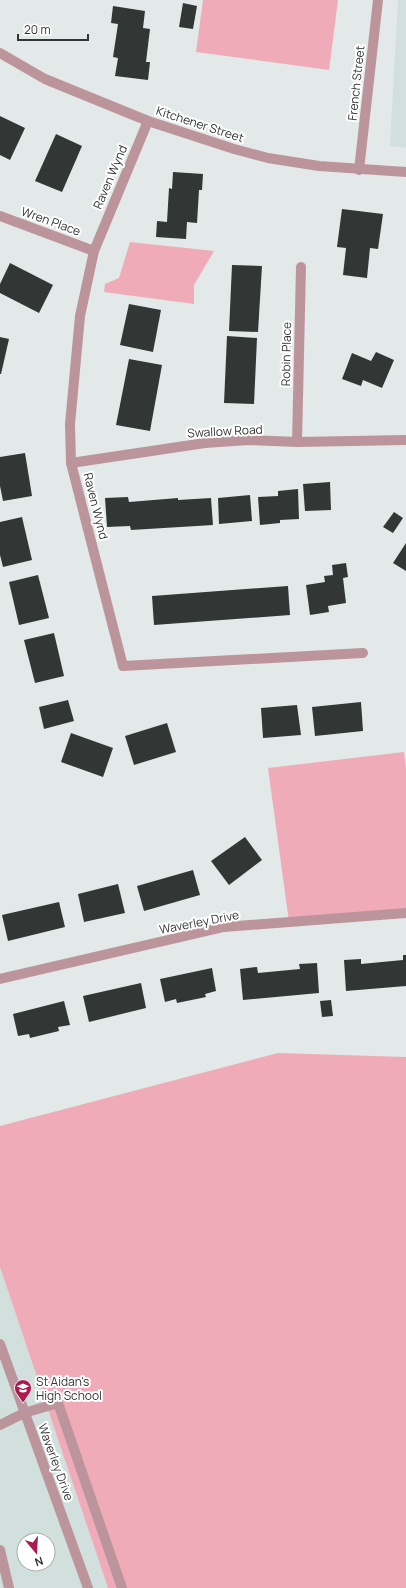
<svg xmlns="http://www.w3.org/2000/svg" width="406" height="1588" font-family="Manrope,sans-serif">
	<style>
		.built { fill: #d1e0dc; fill-rule: evenodd }
		.green { fill: #f0abb8 }
		.building { fill: #323736 }
		.lines { fill: none; stroke-linecap: round; stroke-linejoin: round }
		.service { stroke: #bc959c; stroke-width: 10 }
		.minor { stroke: #bc959c; stroke-width: 10 }
		.tertiary { stroke: #bc959c; stroke-width: 10 }
		.labels { text-anchor: middle; dominant-baseline: central; stroke-width: 4; stroke-linejoin: round; paint-order: stroke }
		.street-label { font-size: 12px; fill: #333535; stroke: #fff }
		.poi-label { font-size: 12px; fill: #333535; stroke: #fff; text-anchor: start }
	</style>
	<rect width="100%" height="100%" fill="#e3e9e8"/>
	<g class="built">
		<polygon points="398,0 406,0 406,148 390,146"/>
		<path d="M0,1267L108,1588H0ZM24,1540H48V1564H24Z"/>
	</g>
	<g class="green">
		<polygon points="203,0 338,0 329,70 196,52"/>
		<polygon points="130,242 214,251 194,285 194,304 104,292 105,284 119,278"/>
		<polygon points="404,752 406,769 406,913 289,922 268,768"/>
		<polygon points="278,1053 406,1057 406,1588 108,1588 0,1267 0,1126"/>
	</g>
	<g class="building">
		<polygon points="183,3 197,6 193,29 179,27"/>
		<polygon points="113,6 145,11 143,28 150,29 146,62 150,62 148,80 115,76 118,58 113,57 118,24 111,23"/>
		<polygon points="0,116 25,128 10,160 0,155"/>
		<polygon points="56,134 82,146 62,192 35,181"/>
		<polygon points="173,172 203,174 202,190 199,190 197,223 187,222 186,239 156,237 157,221 167,222 169,188 172,189"/>
		<polygon points="342,209 383,214 378,249 370,248 367,278 343,275 346,248 337,247"/>
		<polygon points="10,263 53,285 39,313 0,293 0,284"/>
		<polygon points="232,265 262,266 258,332 229,331"/>
		<polygon points="129,304 161,310 153,352 120,345"/>
		<polygon points="227,336 257,338 254,404 224,403"/>
		<polygon points="0,337 9,339 1,374 0,374"/>
		<polygon points="376,352 394,360 382,388 363,380 361,386 342,379 352,353 371,361"/>
		<polygon points="129,359 162,365 150,431 116,425"/>
		<polygon points="25,453 32,496 3,501 0,486 0,457"/>
		<polygon points="330,482 331,510 305,511 303,484"/>
		<polygon points="298,489 299,519 280,520 280,523 260,525 258,497 278,496 278,491"/>
		<polygon points="250,495 252,521 219,524 218,498"/>
		<polygon points="128,497 129,502 178,498 178,500 211,498 213,525 131,530 130,526 107,527 105,498"/>
		<polygon points="394,512 403,518 393,533 383,527"/>
		<polygon points="22,517 32,560 3,567 0,555 0,522"/>
		<polygon points="406,543 406,571 393,563"/>
		<polygon points="346,563 348,577 343,578 346,603 328,606 329,612 310,615 306,585 325,582 324,576 333,575 332,565"/>
		<polygon points="38,575 49,618 19,625 9,582"/>
		<polygon points="288,586 290,615 154,625 152,596"/>
		<polygon points="54,633 64,676 35,683 24,640"/>
		<polygon points="68,700 74,721 44,729 39,707"/>
		<polygon points="361,702 363,731 315,736 312,707"/>
		<polygon points="297,705 301,735 263,738 261,708"/>
		<polygon points="167,723 176,752 134,765 125,736"/>
		<polygon points="71,733 113,748 103,777 61,762"/>
		<polygon points="245,837 262,860 229,885 211,861"/>
		<polygon points="193,870 200,895 144,911 137,886"/>
		<polygon points="118,884 125,913 84,922 78,894"/>
		<polygon points="59,902 65,927 8,941 2,915"/>
		<polygon points="403,955 406,955 406,986 346,991 344,960 361,959 361,964 403,960"/>
		<polygon points="317,963 319,993 243,1000 240,969 257,967 258,973 300,969 299,964"/>
		<polygon points="212,968 216,991 205,994 206,997 177,1003 176,999 165,1002 160,979"/>
		<polygon points="141,983 146,1008 89,1022 83,996"/>
		<polygon points="331,1000 333,1016 322,1017 320,1001"/>
		<polygon points="64,1001 70,1025 58,1027 59,1031 30,1038 29,1034 18,1036 13,1014"/>
	</g>
	<g class="lines">
		<g class="service">
			<polyline points="123,666 363,653"/>
			<polyline points="0,1344 88,1588"/>
			<polyline points="0,1425 24,1413 58,1403 122,1588"/>
			<polyline points="0,1550 9,1588"/>
		</g>
		<g class="minor">
			<polyline points="359,170 378,0"/>
			<polyline points="0,216 94,251"/>
			<polyline points="297,442 301,267"/>
			<polyline points="71,463 205,443 248,440 297,442 406,440"/>
			<polyline points="123,666 71,463 70,424 80,316 94,251 148,121"/>
			<polyline points="0,979 224,927 406,913"/>
		</g>
		<polyline class="tertiary" points="0,53 45,79 148,121 234,149 268,158 319,166 406,172"/>
	</g>
	<defs>
		<g id="school-pin" transform="scale(0.9)"><path d="M0 17L-7.5 6A9.5 9.5 0 1 1 7.5 6Z" fill="#ac1b4f" stroke="#fff"/><path d="M0-5L7-2L0 1L-7-2ZM-4 1L0 2.5L4 1V4Q0 6-4 4Z" fill="#fff"/></g>
	</defs>
	<g fill-rule="evenodd">
		<use href="#school-pin" x="23" y="1388"/>
	</g>
	<g class="labels">
		<g class="street-label">
			<text transform="translate(356 83) rotate(-84)">French Street</text>
			<text transform="translate(200 124) rotate(18)">Kitchener Street</text>
			<text transform="translate(110 177) rotate(-67)">Raven Wynd</text>
			<text transform="translate(51 221) rotate(20)">Wren Place</text>
			<text transform="translate(286 354) rotate(-89)">Robin Place</text>
			<text transform="translate(225 431) rotate(-3)">Swallow Road</text>
			<text transform="translate(96 506) rotate(76)">Raven Wynd</text>
			<text transform="translate(199 922) rotate(-11)">Waverley Drive</text>
			<text transform="translate(56 1462) rotate(70)">Waverley Drive</text>
		</g>
		<g class="poi-label">
			<text x="36" y="1381">St Aidan's<tspan x="36" dy="14">High School</tspan></text>
		</g>
	</g>
	<g transform="translate(36 1552) rotate(162)"><circle r="19" fill="#ffffff" stroke="#adaeae"/>
	<path d="M0-3L7 15L0 10L-7 15Z" fill="#ac1b4f"/>
	<text y="-6" font-size="11" font-weight="bold" text-anchor="middle" fill="#333535">N</text>
	</g>
	<path d="M18 34v6h70v-6" fill="none" stroke="#333535" stroke-width="2"/>
	<text x="24" y="34" font-size="12" fill="#333535" stroke="#ffffff" stroke-width="3" paint-order="stroke">20 m</text>
</svg>
